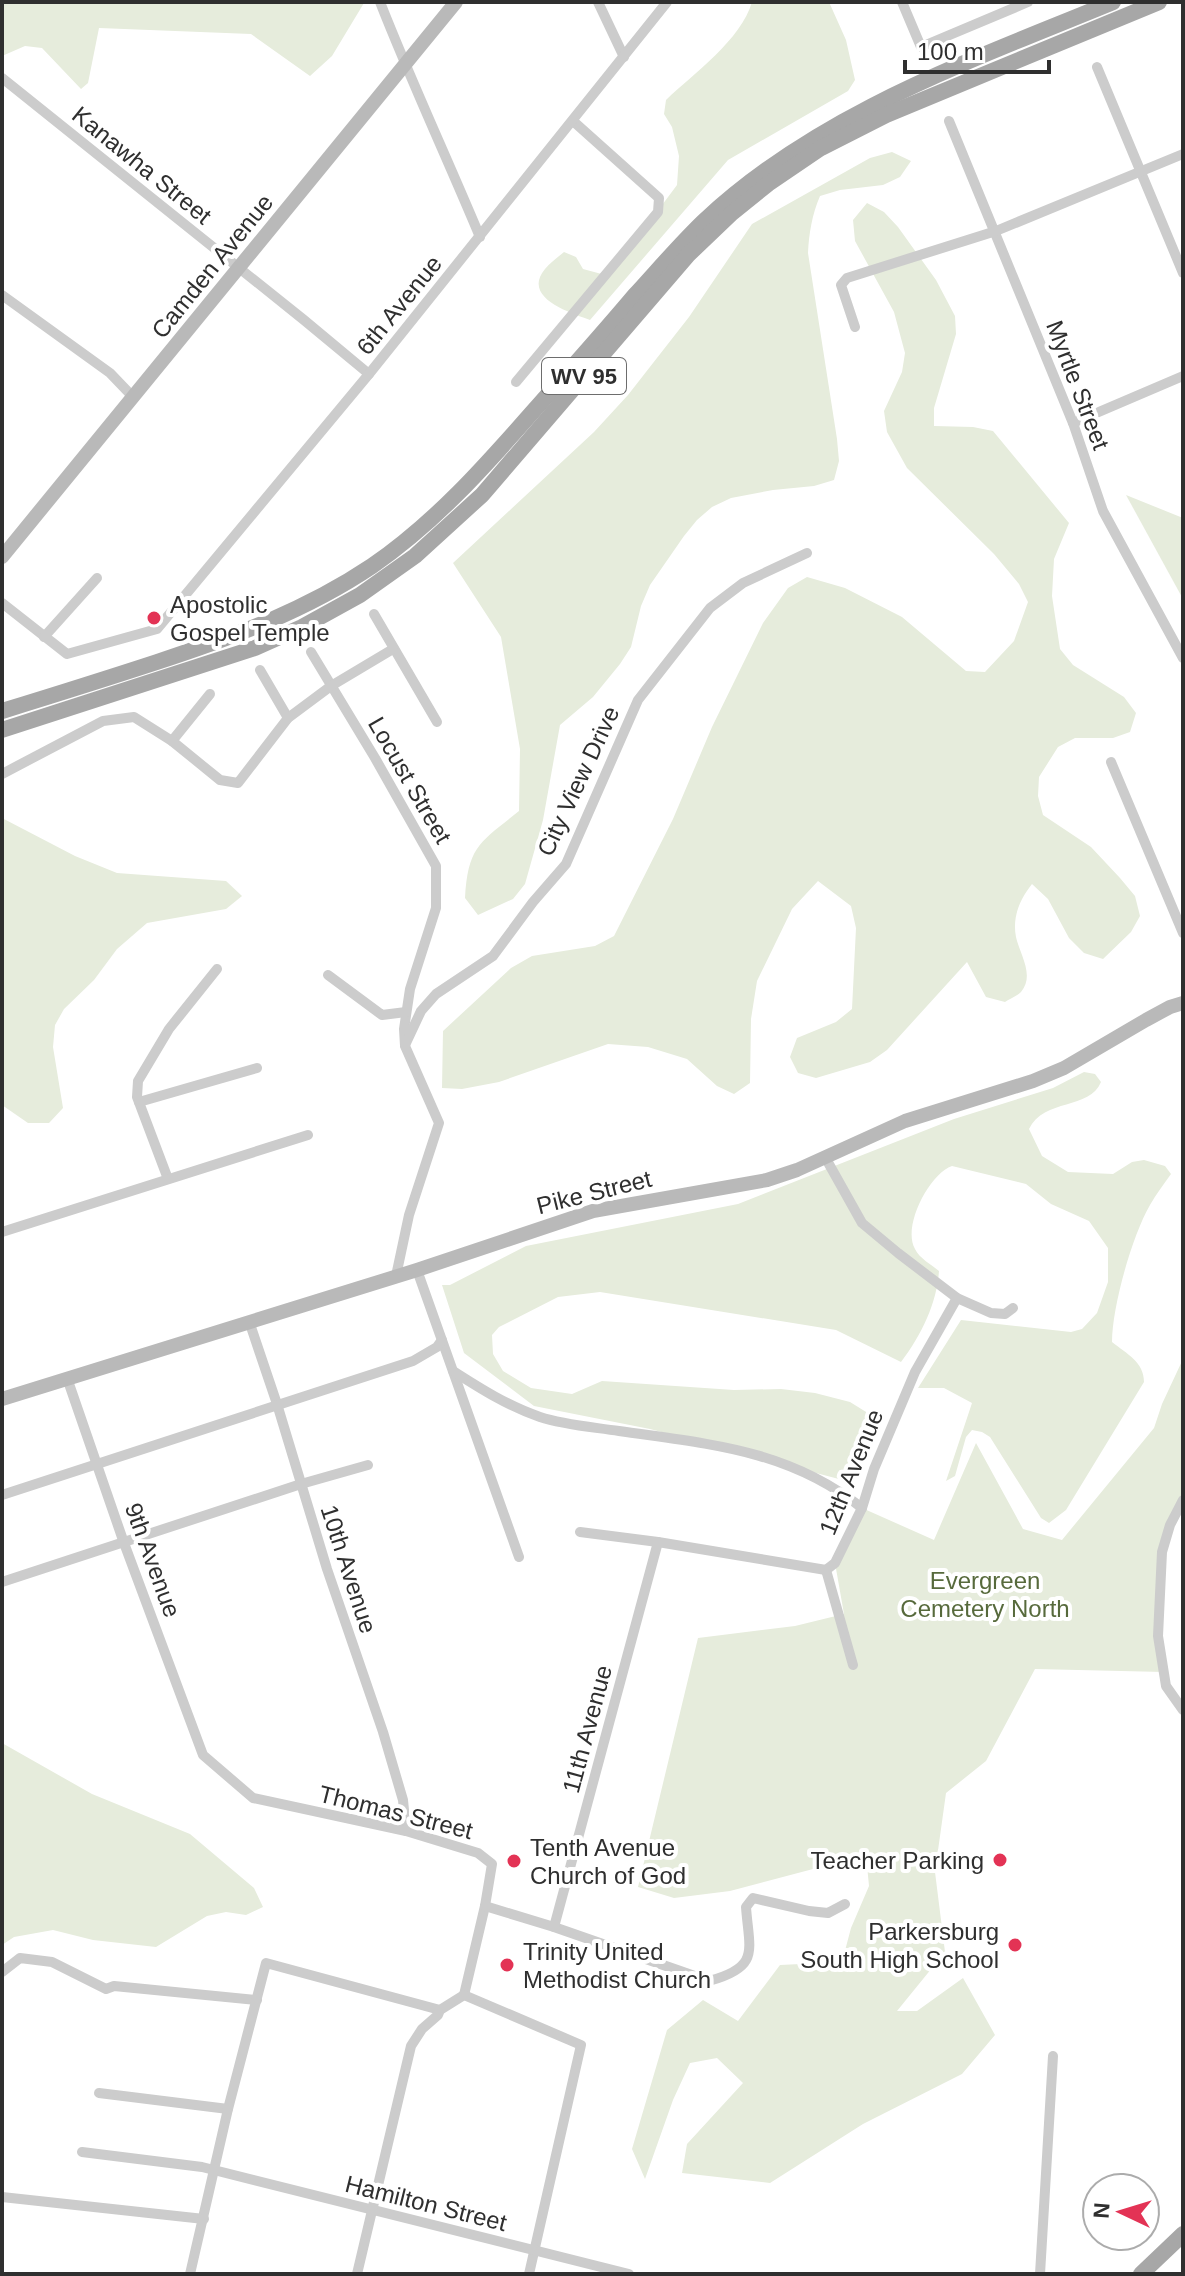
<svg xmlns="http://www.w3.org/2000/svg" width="1185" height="2276" font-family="Helvetica,sans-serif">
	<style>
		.green { fill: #e6ecdc }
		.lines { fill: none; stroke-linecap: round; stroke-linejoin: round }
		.street { stroke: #ccc; stroke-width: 10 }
		.secondary { stroke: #b9b9b9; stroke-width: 14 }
		.primary { stroke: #a7a7a7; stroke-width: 16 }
		.poi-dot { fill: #e33355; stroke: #fff; stroke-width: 3 }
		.labels { text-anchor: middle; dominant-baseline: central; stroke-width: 8; stroke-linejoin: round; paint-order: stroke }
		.shield { fill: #fff; stroke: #6d6d6d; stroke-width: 2 }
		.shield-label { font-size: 22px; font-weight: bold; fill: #2f2f2f }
		.street-label { font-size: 24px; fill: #2f2f2f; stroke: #fff }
		.poi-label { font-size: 24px; fill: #2f2f2f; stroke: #fff; text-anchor: start }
		.park-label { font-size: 24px; fill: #576a3c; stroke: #fff }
	</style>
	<rect width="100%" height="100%" fill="#fff"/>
	<g class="green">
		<polygon points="2,2 382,2 364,3 332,56 310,76 251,34 99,28 88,83 81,89 42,48 25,46 2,56"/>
		<path d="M752,2H829L846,40L855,80L848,91L728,160L590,320C571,313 521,298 545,269C550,263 558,257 564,252L576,257L583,269L609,276L677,185L679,156L672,127L664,114L666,100C694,73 741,40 752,2Z"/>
		<path d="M892,152L911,161L900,177L883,185L840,190L820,196C812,215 809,233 808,253L837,439L839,461L834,480L814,486L773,490L731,498L712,507L697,520L684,536L650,585L641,606L631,647L620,664L593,697L560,725L543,820L525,884L513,899L478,915L465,898C468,845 481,842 519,811L520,749L501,637L453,563L594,432L628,395L689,317L752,224L870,158Z"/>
		<path d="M867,203L884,212L898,227L936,280L955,316L956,334L934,408V426L973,427L993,431L1069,523L1054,559L1052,596L1060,649L1073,665L1124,697L1136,713L1130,732L1113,738H1075L1058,747L1039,777L1038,796L1043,815L1091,847L1120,878L1135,896L1140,916L1131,932L1103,959L1084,953L1069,938L1048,899L1032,884C1020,899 1012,917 1016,937C1020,955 1035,975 1021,992C1017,996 1009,999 1005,1002L986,997L967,962L887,1050L870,1062L816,1078L798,1073L790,1057L797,1038L836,1022L852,1009L856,928L851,906L818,881L792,909L757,981L751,1019L750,1083L734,1094L717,1086L687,1059L648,1047L608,1044L499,1082L462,1089L442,1088L443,1031L511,968L532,956L595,946L614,936L673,819L712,727L763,623L788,588L807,577L845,588L902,617L966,671L985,672L1014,641L1028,602L1019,584L994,554L907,468L887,432L884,411L902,372L905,353L894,312L855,241L853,220Z"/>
		<polygon points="1126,495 1183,518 1183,599"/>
		<polygon points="2,818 75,856 117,873 226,881 242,896 226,909 147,923 117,949 94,980 64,1009 55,1025 53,1047 63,1108 49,1123 28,1123 2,1105"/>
		<path d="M1084,1072L1095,1074L1101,1082C1090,1110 1044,1098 1029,1129L1042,1156L1068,1172L1113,1174L1132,1162L1144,1160L1165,1166L1171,1174C1164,1184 1156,1194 1150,1205C1132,1236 1112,1307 1112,1342C1127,1354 1144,1362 1144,1382L1066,1510L1049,1523L1041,1518L990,1437L982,1432L972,1430L966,1437L955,1476L946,1481L972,1403L944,1388H918L961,1320L1071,1332L1082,1329L1097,1313L1108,1282V1248L1089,1221L1051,1204L1026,1184L952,1166C929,1174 902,1227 915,1249C919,1258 932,1265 939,1271C937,1303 921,1336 901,1362L836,1330L600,1292L558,1297L499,1327L492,1335L493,1354L503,1371L531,1388L572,1394L602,1381L734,1390L781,1389L815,1393L850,1402L871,1415L875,1424L854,1483L650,1429L534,1406L464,1353L442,1285H450L526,1246L738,1204L954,1119L1053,1088Z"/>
		<polygon points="1183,1359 1183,1500 1162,1552 1158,1636 1164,1672 1035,1669 986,1761 946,1793 935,1872 945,1952 897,2011 917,2011 963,1978 995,2035 962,2074 863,2124 770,2183 682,2173 687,2144 743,2083 717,2058 690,2063 673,2100 645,2179 632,2149 667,2030 703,2000 738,2021 780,1965 842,1962 851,1928 869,1886 866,1855 730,1891 674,1898 638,1887 698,1638 795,1626 844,1614 835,1563 862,1508 934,1540 976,1443 1023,1529 1062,1540 1154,1428 1162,1404"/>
		<polygon points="2,1743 92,1794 190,1834 254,1888 263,1907 246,1915 226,1912 207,1916 156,1947 93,1940 53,1930 14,1937 2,1945"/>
	</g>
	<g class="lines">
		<g class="street">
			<path d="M380,2C411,81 447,158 480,237"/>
			<polyline points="598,2 624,57"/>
			<polyline points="902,2 921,47 1028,2"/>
			<polyline points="1097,67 1183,273"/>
			<polyline points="2,78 304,320 369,374"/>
			<polyline points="949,121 1073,423 1103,511 1183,658"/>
			<polyline points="2,295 110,373 133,397"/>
			<polyline points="855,327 841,285 847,278 996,231 1183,154"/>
			<polyline points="516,382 658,212 659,198 573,121"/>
			<polyline points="1073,423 1183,376"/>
			<polyline points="2,603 67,654 157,629 369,374 667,2"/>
			<polyline points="374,614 437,722"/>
			<polyline points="44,637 97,578"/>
			<polyline points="311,652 375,758 436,866 436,908 410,989 404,1029 405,1046 439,1123 409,1215 396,1276"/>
			<polyline points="260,670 288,718"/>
			<polyline points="172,741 210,694"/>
			<polyline points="1111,762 1183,933"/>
			<polyline points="2,774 103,721 134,717 172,741 220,780 238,783 288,718 331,686 393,649"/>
			<polyline points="328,975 382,1015 406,1012"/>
			<polyline points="405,1045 421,1011 436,994 493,956 533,902 566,864 638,700 710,608 743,583 807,553"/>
			<polyline points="139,1102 257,1068"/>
			<polyline points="825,1157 862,1223 898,1253 957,1298 991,1313 1005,1314 1013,1308"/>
			<polyline points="168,1179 137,1097 138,1081 169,1029 217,969"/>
			<polyline points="2,1232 308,1135"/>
			<polyline points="417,1270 519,1557"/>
			<polyline points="249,1321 277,1404 327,1569 383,1732 403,1800 406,1831"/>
			<path d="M453,1371C481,1389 508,1406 540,1417C564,1425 593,1427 619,1431C708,1444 788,1449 862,1508"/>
			<polyline points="67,1378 124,1543 203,1755 253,1798 406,1831 478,1853 492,1864 485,1906 464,1995"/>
			<polyline points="2,1495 413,1361 437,1347 442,1340"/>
			<polyline points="1183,1500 1170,1525 1162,1552 1158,1636 1166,1686 1183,1710"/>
			<polyline points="580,1532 658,1542 826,1570"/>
			<polyline points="2,1582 301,1484 368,1465"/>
			<polyline points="853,1665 826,1570 835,1563 862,1508 874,1469 915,1372 957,1298"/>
			<path d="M485,1906L554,1927L709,1981C761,1967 749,1950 746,1907L753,1898L809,1911L828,1913L845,1904"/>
			<polyline points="554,1927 658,1542"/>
			<polyline points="2,1972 20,1958 52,1962 106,1989 114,1986 257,2000"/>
			<polyline points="464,1995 581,2045 529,2274"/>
			<polyline points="99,2093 228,2109"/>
			<polyline points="82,2152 202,2167 629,2274"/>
			<polyline points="2,2197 204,2219"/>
			<polyline points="190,2274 228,2109 266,1963 440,2010"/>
			<polyline points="357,2274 411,2046 422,2029 438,2015 440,2010 464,1995"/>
			<polyline points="1040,2274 1053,2056"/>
		</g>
		<g class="secondary">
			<polyline points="2,557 456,2"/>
			<polyline points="2,1399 417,1270 593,1211 767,1180 797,1170 905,1121 1033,1081 1064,1068 1146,1020 1170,1007 1183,1003"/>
		</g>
		<g class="primary">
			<path d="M2,711C54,695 105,679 157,662C233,637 305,611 372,566C436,522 486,465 537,407C570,370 603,333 635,295C658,270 680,244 704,221C819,113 970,61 1113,2"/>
			<polyline points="2,730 255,648 302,627 360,595 415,556 482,495 688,255 732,213 768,184 821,148 886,115 1159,2"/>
			<polyline points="1141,2274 1183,2234"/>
		</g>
	</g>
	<g class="poi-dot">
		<circle cx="154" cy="618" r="8"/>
		<circle cx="1000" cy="1860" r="8"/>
		<circle cx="514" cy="1861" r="8"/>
		<circle cx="1015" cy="1945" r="8"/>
		<circle cx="507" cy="1965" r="8"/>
	</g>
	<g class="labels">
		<rect class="shield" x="542" y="358" width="84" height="36" rx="6"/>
		<g class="shield-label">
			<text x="584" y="376">WV 95</text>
		</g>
		<g class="street-label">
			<text transform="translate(142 165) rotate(39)">Kanawha Street</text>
			<text transform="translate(212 266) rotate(-51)">Camden Avenue</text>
			<text transform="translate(399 305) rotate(-51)">6th Avenue</text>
			<text transform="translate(1078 385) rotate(69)">Myrtle Street</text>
			<text transform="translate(410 780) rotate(60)">Locust Street</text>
			<text transform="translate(578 781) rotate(-65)">City View Drive</text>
			<text transform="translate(594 1192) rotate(-14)">Pike Street</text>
			<text transform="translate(851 1472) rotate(-68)">12th Avenue</text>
			<text transform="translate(153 1560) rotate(70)">9th Avenue</text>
			<text transform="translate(349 1569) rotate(72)">10th Avenue</text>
			<text transform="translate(587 1729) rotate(-75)">11th Avenue</text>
			<text transform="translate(396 1812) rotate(14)">Thomas Street</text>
			<text transform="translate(426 2203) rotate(14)">Hamilton Street</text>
		</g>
		<g class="poi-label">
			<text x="170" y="604">Apostolic<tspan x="170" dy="28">Gospel Temple</tspan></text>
			<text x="530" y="1847">Tenth Avenue<tspan x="530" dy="28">Church of God</tspan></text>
			<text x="984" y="1860" text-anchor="end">Teacher Parking</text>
			<text x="999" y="1931" text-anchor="end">Parkersburg<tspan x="999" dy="28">South High School</tspan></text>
			<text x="523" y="1951">Trinity United<tspan x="523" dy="28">Methodist Church</tspan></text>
		</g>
		<g class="park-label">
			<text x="985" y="1580">Evergreen<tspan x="985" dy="28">Cemetery North</tspan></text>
		</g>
	</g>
	<rect width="1185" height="2276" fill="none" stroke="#2f2f2f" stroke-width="8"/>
	<g transform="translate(1121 2212) rotate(274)"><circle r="38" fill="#ffffff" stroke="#acacac" stroke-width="2"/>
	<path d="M0-6L14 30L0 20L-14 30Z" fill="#e33355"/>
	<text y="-12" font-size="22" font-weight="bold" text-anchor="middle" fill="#2f2f2f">N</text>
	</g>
	<path d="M905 60v12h144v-12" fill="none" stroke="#2f2f2f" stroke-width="4"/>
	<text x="917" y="60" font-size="24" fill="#2f2f2f" stroke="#ffffff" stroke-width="6" paint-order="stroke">100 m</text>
</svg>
